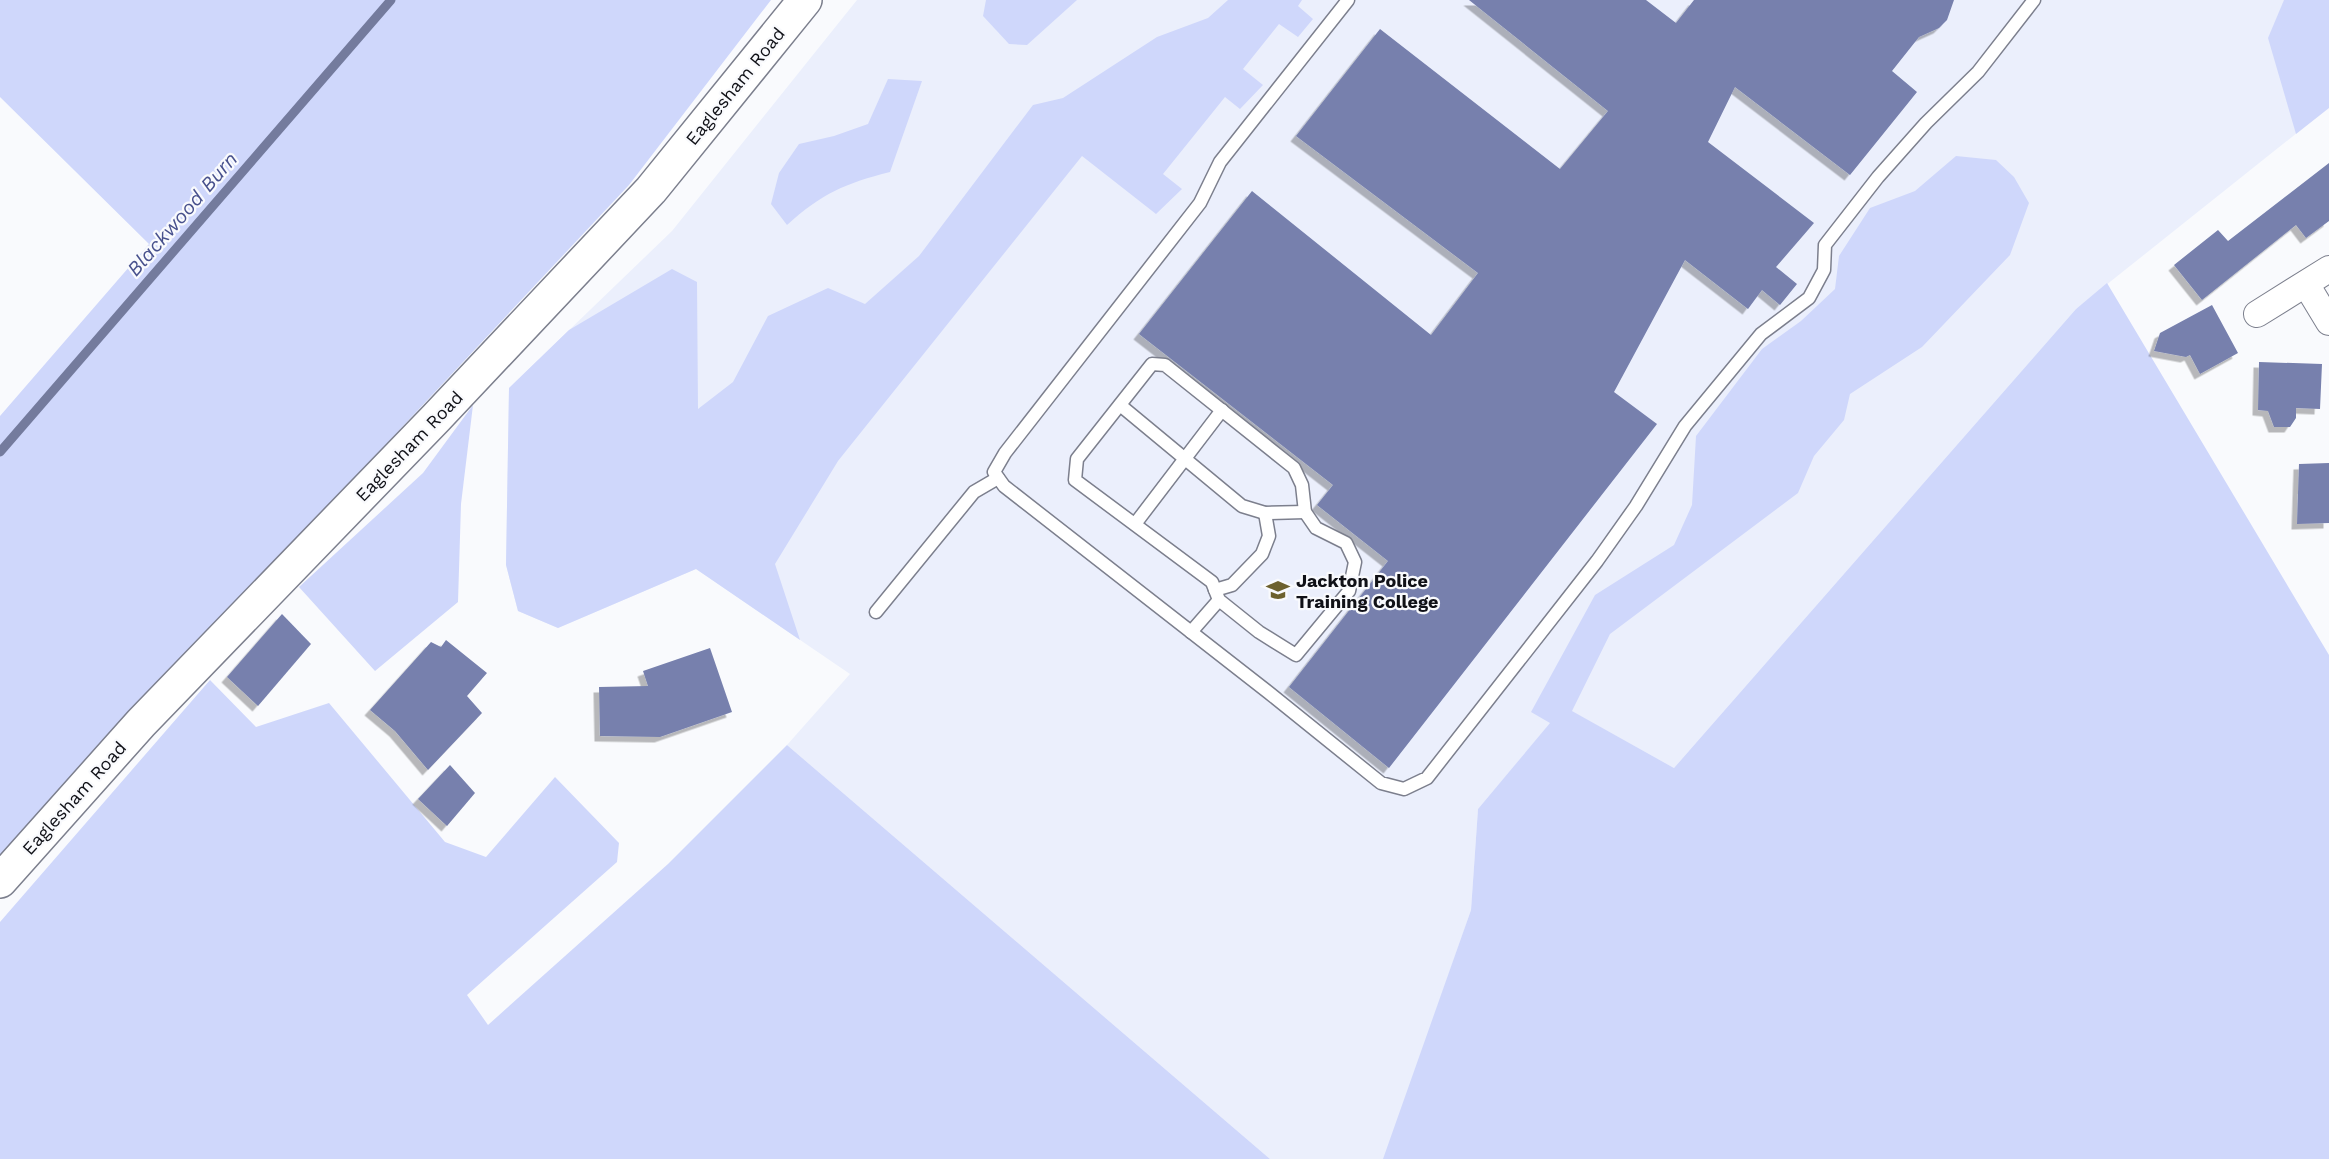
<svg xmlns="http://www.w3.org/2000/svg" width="2329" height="1159" font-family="'Work Sans',sans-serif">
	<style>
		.built { fill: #ebeffc }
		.green { fill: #cfd7fb }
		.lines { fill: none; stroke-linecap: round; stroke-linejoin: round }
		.stream { stroke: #747b9d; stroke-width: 9 }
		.building { fill: #7780ad; filter: url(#shadow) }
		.lane-casing { stroke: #7c7f8d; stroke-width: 15 }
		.street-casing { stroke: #7c7f8d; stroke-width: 28 }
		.secondary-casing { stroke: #7c7f8d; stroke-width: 36 }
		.lane { stroke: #fff; stroke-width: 12 }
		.street { stroke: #fff; stroke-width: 26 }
		.secondary { stroke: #fff; stroke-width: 33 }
		.labels { text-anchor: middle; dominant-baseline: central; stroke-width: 4.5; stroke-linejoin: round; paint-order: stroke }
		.street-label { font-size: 18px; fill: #101117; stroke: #f9fafd }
		.poi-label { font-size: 18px; font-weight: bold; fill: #101117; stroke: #f9fafd; text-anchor: start }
		.water-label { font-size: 20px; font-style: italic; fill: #48518d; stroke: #f9fafd }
	</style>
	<defs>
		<filter id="shadow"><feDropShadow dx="-5.5" dy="5.5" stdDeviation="0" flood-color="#0004"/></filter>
	</defs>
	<rect width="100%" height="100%" fill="#f9fafd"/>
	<polygon class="built" points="857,0 2315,0 2322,113 2076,309 1674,768 1564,707 1478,809 1471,910 1386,1155 1383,1159 1270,1159 787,745 850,674 696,569 558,628 518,611 506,565 509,388 672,231"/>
	<g class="green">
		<polygon points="0,0 771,0 629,185 0,856 0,416 149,244 0,97"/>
		<polygon points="986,0 1077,0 1027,45 1009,44 983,16"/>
		<polygon points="1228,0 1302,0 1298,6 1313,19 1298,37 1279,24 1243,69 1263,85 1240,109 1225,97 1163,174 1182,189 1156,214 1082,156 838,461 775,564 800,640 696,569 558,628 518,611 506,565 509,388 569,330 672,269 697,282 698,409 733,382 768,316 828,288 865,304 919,256 1033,105 1063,98 1157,37 1208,18"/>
		<polygon points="2284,0 2329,0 2329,108 2296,134 2268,38"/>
		<path d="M888,79L922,81L890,172C846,183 821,194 787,225L771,204L779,173L799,144L834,136L868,124Z"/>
		<polygon points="1956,156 1996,160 2014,177 2029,203 2010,255 1922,347 1850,394 1844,420 1814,456 1798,493 1610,634 1572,711 1674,768 2076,309 2107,283 2329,655 2329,1159 1383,1159 1471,910 1478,809 1550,723 1531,712 1595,595 1674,545 1692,505 1696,436 1762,349 1801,321 1835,289 1839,256 1870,208 1915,191"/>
		<polygon points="473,405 461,504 458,602 375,671 299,587 423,473"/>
		<polygon points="210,680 256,727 329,703 445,842 486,857 555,777 619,843 617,862 467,995 488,1025 668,864 787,745 1270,1159 0,1159 0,922"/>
	</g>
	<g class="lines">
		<polyline class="stream" points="0,452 391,0"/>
	</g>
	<g class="building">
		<polygon points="1469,0 1646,0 1676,23 1694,0 1954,0 1947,20 1939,28 1919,37 1892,71 1917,92 1850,175 1735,87 1708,142 1814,223 1776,267 1797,284 1780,305 1762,290 1748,309 1685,260 1614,392 1657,424 1389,768 1289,687 1388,561 1317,505 1333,485 1139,334 1252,191 1431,335 1478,273 1296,136 1380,29 1560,169 1608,111"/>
		<polygon points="2329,163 2329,221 2306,238 2296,225 2202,300 2174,265 2218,230 2228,241"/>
		<polygon points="2212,305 2238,353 2200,374 2190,355 2186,357 2154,351 2160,333"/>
		<polygon points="2259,362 2322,364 2320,409 2296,408 2296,418 2290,427 2274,427 2268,411 2258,410"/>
		<polygon points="2329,463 2329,523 2297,524 2299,464"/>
		<polygon points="282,614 311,644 258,706 227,677"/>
		<polygon points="446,640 487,673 467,696 482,713 428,770 395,731 370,710 431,642 441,647"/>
		<polygon points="710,648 732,712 660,737 600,736 599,687 648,686 643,671"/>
		<polygon points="450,765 475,793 447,826 418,799"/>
	</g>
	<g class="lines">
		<g class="lane-casing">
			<g id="lane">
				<polyline points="1348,0 1220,162 1200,203 1005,453 994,472 1004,486 1268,692 1381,783 1404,789 1427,778 1597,561 1636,506 1685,426 1761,334 1809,298 1824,270 1825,245 1878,177 1926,123 1978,72 2034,0"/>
				<polyline points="1120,405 1242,506 1265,513 1305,512"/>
				<polyline points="1135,524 1222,410"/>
				<polyline points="1215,590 1232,585 1262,554 1269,536 1265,513"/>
				<polyline points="876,612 974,492 998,478"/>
				<polyline points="1191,632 1219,600 1212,582 1075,480 1077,459 1152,364 1165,365 1294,468 1302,485 1305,512 1316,528 1346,543 1355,562 1349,591 1296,655 1259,632 1219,600"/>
			</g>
		</g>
		<g class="street-casing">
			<g id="street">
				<polyline points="2306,284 2329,322"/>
				<polyline points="2257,314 2329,269"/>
			</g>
		</g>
		<g class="secondary-casing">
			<polyline id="secondary" points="0,881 141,723 436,418 651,190 805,0"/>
		</g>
		<use href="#lane" class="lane"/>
		<use href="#street" class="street"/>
		<use href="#secondary" class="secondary"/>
	</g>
	<defs>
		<g id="university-bare" transform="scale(1.8)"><path d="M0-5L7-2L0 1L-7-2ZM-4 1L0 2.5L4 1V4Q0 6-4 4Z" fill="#6d612e" stroke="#f9fafd" stroke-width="2.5" paint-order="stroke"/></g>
	</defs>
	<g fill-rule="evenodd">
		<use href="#university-bare" x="1278" y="590"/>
	</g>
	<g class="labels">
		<g class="street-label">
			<text transform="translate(735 86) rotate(-51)">Eaglesham Road</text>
			<text transform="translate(409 446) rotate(-46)">Eaglesham Road</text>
			<text transform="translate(74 798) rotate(-48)">Eaglesham Road</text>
		</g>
		<g class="poi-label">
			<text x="1296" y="580">Jackton Police<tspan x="1296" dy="21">Training College</tspan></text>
		</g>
		<g class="water-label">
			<text transform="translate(182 214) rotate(-49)">Blackwood Burn</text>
		</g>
	</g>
</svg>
